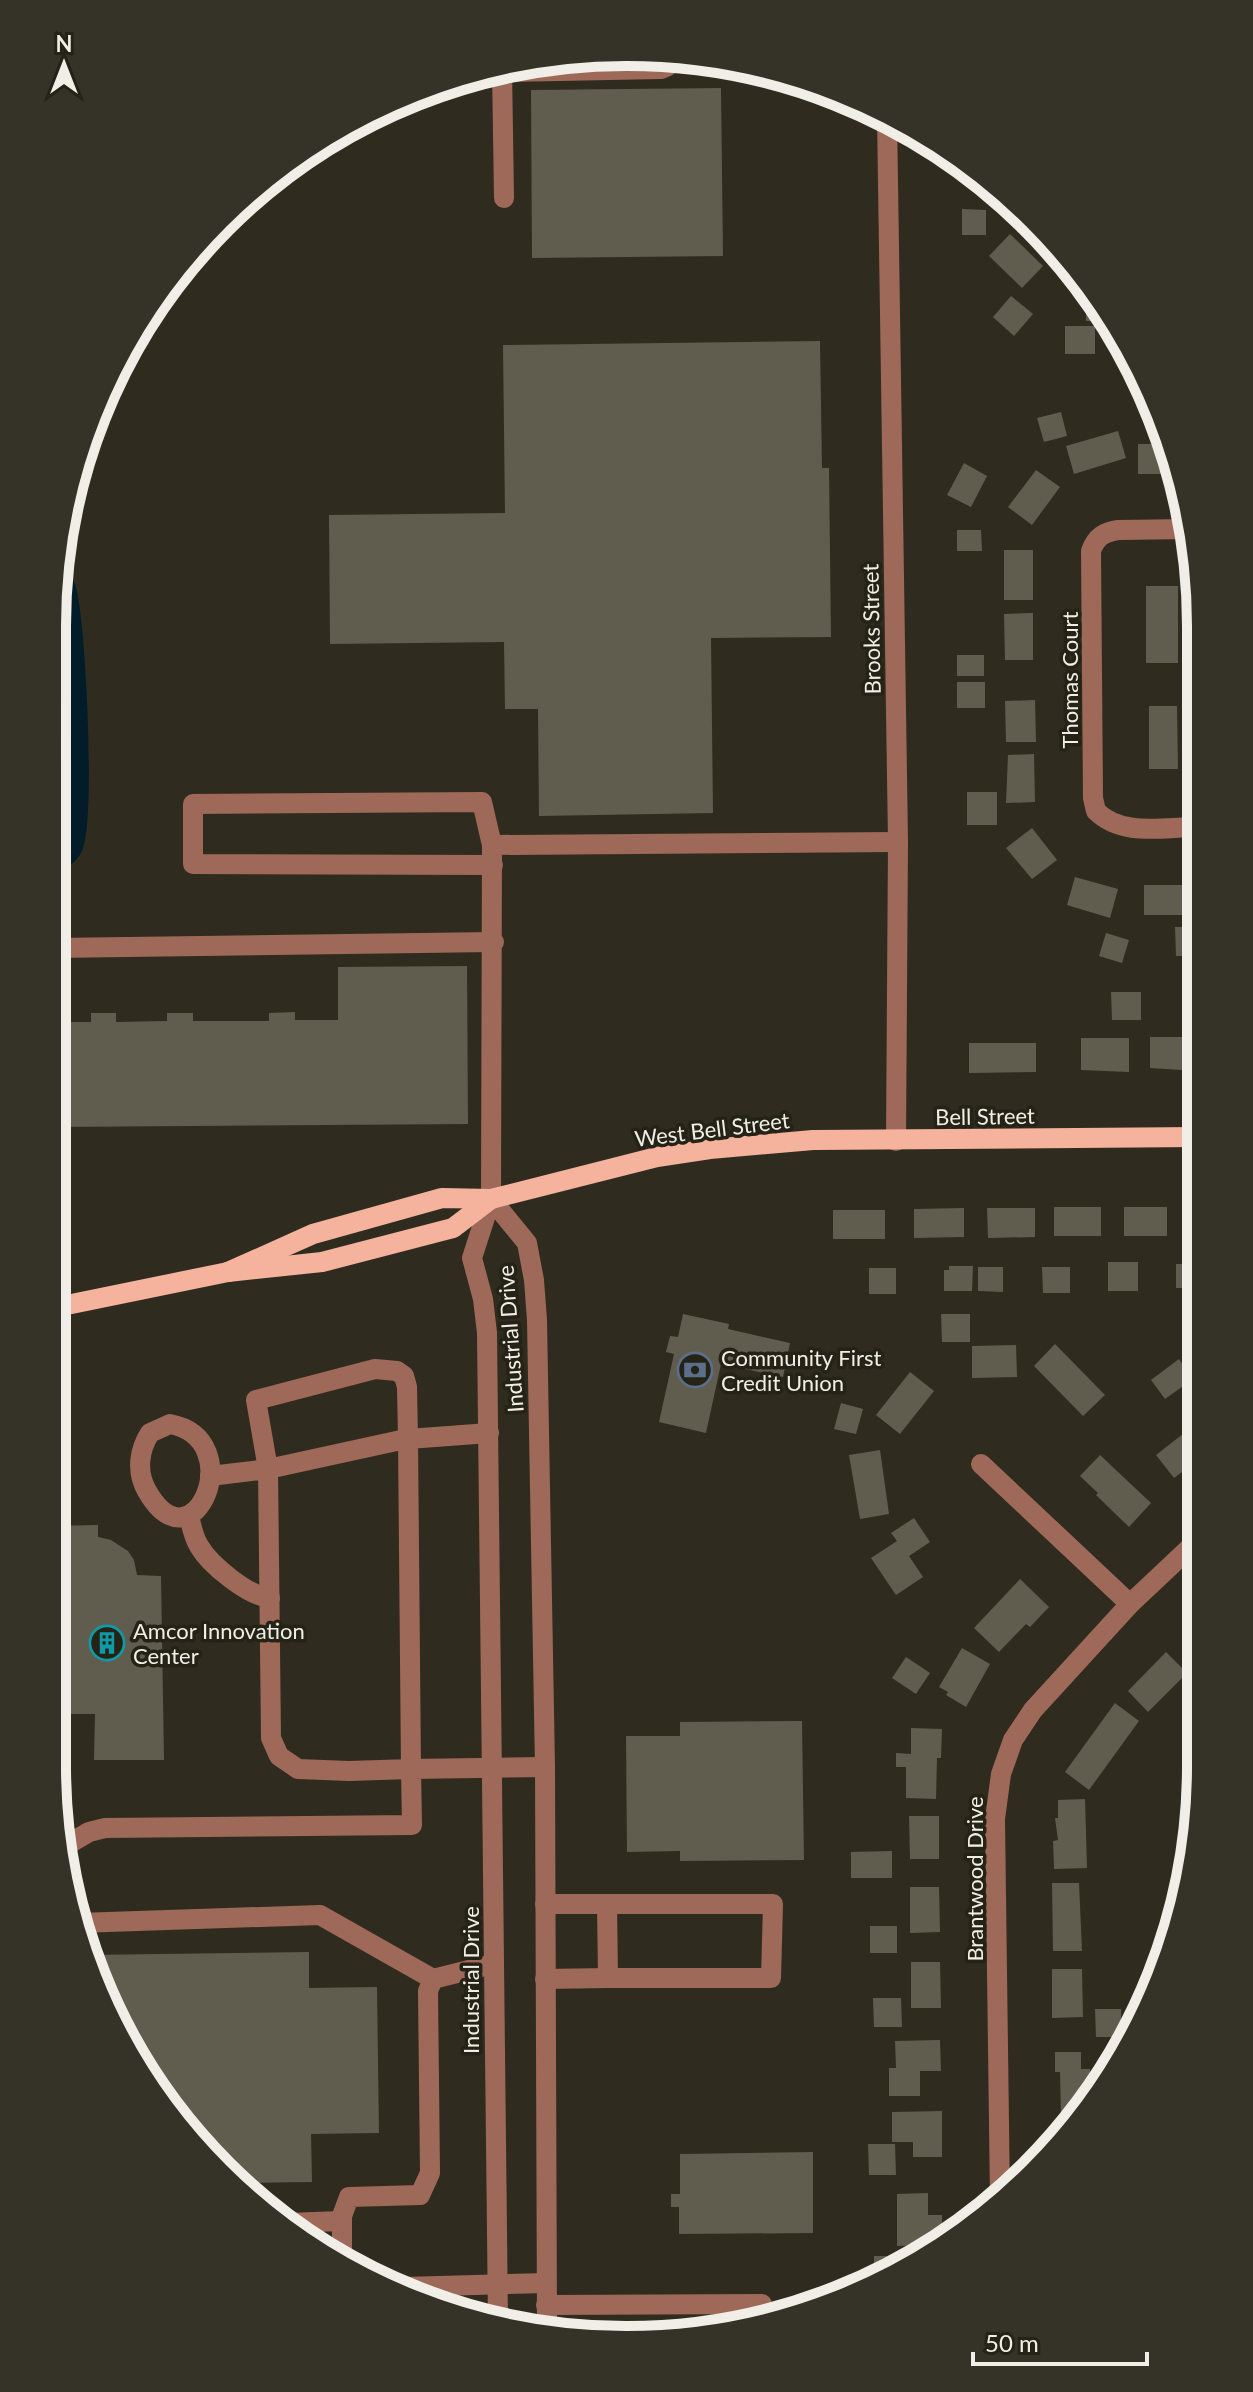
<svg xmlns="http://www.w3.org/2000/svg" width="1253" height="2392" font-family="Lato,sans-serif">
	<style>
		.water { fill: #031c2a }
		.building { fill: #605d4f }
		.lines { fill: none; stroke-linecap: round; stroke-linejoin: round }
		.minor { stroke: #9e6958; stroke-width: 20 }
		.major { stroke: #f5b39e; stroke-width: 20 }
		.labels { text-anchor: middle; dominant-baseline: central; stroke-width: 7; stroke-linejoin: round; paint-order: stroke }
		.street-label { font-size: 22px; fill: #f0eee6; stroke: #252216 }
		.poi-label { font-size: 22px; fill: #f0eee6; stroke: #252216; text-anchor: start }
		.rim { fill: none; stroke: #f0eee6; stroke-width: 10 }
	</style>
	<rect width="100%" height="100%" fill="#2f2c1f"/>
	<path class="water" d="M57,564C66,568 73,577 76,587C86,622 96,824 82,851C75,865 67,867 53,871V589Z"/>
	<g class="building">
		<polygon points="721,88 723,256 532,258 531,90"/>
		<polygon points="962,209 986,210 986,235 962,235"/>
		<polygon points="1010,234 1043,266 1022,288 989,256"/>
		<polygon points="1086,287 1104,307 1112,322 1086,321"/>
		<polygon points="1011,296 1033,314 1014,336 993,317"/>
		<rect x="1065" y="326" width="30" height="28"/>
		<polygon points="820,341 822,468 829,468 831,637 711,638 713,813 539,816 538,709 505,709 504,642 330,644 329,515 505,513 503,345"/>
		<polygon points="1061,412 1067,436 1044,442 1037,418"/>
		<polygon points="1118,431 1126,458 1074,474 1066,446"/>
		<polygon points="1138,444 1167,444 1175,474 1138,474"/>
		<polygon points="964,463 987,476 971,507 947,495"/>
		<polygon points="1036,470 1060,487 1032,525 1008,507"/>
		<polygon points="957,530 981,530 982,551 957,551"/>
		<rect x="1004" y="550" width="29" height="50"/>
		<rect x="1146" y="586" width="32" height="77"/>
		<polygon points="1033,613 1033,660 1005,660 1004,614"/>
		<rect x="957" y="655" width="27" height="21"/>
		<rect x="957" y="682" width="28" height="26"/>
		<polygon points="1035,700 1036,742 1006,742 1005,701"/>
		<polygon points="1149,706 1177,706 1178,769 1149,769"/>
		<polygon points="1034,754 1035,802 1006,803 1008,755"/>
		<rect x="967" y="792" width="30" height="33"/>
		<polygon points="1032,828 1057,860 1032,879 1006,848"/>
		<polygon points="1075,877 1118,889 1110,918 1067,905"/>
		<polygon points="1144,885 1187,885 1186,915 1144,915"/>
		<polygon points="1175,927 1197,927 1197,956 1176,956"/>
		<polygon points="1106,933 1129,940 1122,963 1099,956"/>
		<polygon points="467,966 468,1124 53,1127 53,1022 91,1022 91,1013 116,1013 116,1022 167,1021 167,1013 193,1013 193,1021 269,1021 269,1013 295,1012 295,1020 338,1020 338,967"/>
		<polygon points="1197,991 1197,1019 1182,1020 1182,992"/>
		<polygon points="1111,992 1141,992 1141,1020 1112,1020"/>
		<polygon points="1150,1037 1197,1037 1198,1071 1150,1068"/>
		<polygon points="1081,1038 1129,1038 1129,1072 1081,1070"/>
		<polygon points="969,1043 1036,1043 1036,1072 969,1073"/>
		<rect x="1054" y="1207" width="47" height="29"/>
		<rect x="1124" y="1207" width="43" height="29"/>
		<rect x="1185" y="1207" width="13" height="29"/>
		<polygon points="964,1208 964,1237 914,1238 914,1209"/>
		<polygon points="987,1208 1035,1208 1035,1237 988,1238"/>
		<rect x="833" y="1210" width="52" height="29"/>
		<rect x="1108" y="1262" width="30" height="29"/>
		<rect x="1176" y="1264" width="22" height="24"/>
		<polygon points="949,1266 973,1266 972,1291 944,1291 944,1270 949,1270"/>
		<polygon points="978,1267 1003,1267 1003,1292 978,1291"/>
		<polygon points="1042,1267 1070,1267 1070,1293 1043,1293"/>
		<rect x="869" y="1268" width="27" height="26"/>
		<polygon points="683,1314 729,1324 728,1329 790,1343 783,1377 721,1364 706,1433 659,1422 674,1354 666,1352 670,1336 678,1337"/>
		<polygon points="941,1314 970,1314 970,1342 942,1342"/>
		<polygon points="1055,1344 1105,1395 1083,1416 1034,1366"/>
		<polygon points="1016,1345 1017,1377 972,1378 972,1346"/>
		<polygon points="1179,1359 1193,1379 1165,1399 1151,1380"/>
		<polygon points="910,1372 934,1391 900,1434 876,1415"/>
		<polygon points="841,1403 863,1409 856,1434 834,1429"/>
		<polygon points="1197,1423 1199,1459 1174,1478 1156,1455"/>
		<polygon points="880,1450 889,1514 860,1519 849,1455"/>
		<polygon points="1100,1455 1151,1503 1129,1527 1096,1495 1098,1493 1080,1476"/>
		<polygon points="914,1518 930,1542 909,1556 923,1577 896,1595 871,1558 897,1541 891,1533"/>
		<polygon points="98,1525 98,1537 111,1540 128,1551 134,1560 137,1575 161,1576 164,1760 94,1760 95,1714 58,1714 58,1710 52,1711 52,1526"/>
		<polygon points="1020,1579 1049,1607 1030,1627 1026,1624 999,1652 974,1628"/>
		<polygon points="962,1648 990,1664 966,1707 946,1695 948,1692 939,1687"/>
		<polygon points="1166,1652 1187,1673 1148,1712 1128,1691"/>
		<polygon points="906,1657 930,1673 916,1694 892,1678"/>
		<polygon points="1115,1703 1139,1721 1089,1790 1065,1772"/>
		<polygon points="802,1721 804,1860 680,1861 680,1851 627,1852 626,1736 680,1736 680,1722"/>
		<polygon points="911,1728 942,1729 941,1758 937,1758 936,1799 906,1798 906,1767 896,1767 896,1753 911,1754"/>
		<polygon points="1085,1799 1087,1868 1054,1869 1053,1841 1058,1840 1055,1818 1058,1818 1058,1800"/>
		<polygon points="1195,1811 1198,1812 1190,1861 1183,1859"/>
		<polygon points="909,1816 939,1816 939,1859 910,1859"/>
		<polygon points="892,1851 892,1878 851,1878 851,1852"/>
		<polygon points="1052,1883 1079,1883 1082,1951 1053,1951"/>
		<polygon points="910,1887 939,1887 940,1932 910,1933"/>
		<rect x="870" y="1926" width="27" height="27"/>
		<polygon points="309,1952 309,1988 377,1987 379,2133 311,2134 312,2182 243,2183 171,2116 85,1955"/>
		<polygon points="911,1962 940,1962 941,2008 911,2008"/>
		<polygon points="1052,1969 1082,1969 1083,2017 1052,2018"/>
		<polygon points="873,1998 901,1998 902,2027 874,2027"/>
		<polygon points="1095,2009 1121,2009 1121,2037 1096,2037"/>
		<polygon points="940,2040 941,2071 920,2071 920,2096 889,2096 889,2068 896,2068 895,2041"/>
		<polygon points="1055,2052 1081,2052 1081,2069 1090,2069 1090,2102 1082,2116 1061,2116 1060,2072 1055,2072"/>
		<polygon points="942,2111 942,2157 913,2157 913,2142 892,2142 892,2112"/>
		<polygon points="868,2144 895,2144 896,2175 869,2175"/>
		<polygon points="813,2152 813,2233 679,2234 679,2207 671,2207 671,2194 680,2194 680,2154"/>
		<polygon points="928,2193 928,2215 942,2215 942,2236 928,2245 897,2246 897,2194"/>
		<polygon points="874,2256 901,2256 901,2262 874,2279"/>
		<polygon points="800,2294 822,2294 822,2302 800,2307"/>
	</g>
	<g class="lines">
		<g class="minor">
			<polyline points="502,68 504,198"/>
			<polyline points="502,72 661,69 668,66 673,55"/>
			<polyline points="777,80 782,74"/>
			<polyline points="887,116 898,842 896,1141"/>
			<path d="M1190,529L1118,530C1104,532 1096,537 1091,551L1093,798L1096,811C1122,837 1163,827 1197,827"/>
			<polyline points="492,845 482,802 193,804 193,864 493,865"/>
			<polyline points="53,948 494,942"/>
			<polyline points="491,1199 527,1243 534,1280 537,1320 545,1767 547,2327"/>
			<path d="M170,1424C250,1439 194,1573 147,1491C136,1472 139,1450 150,1433Z"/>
			<polyline points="981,1464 1130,1604"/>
			<polyline points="210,1476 268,1469 256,1400 375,1369 397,1371 404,1376 407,1387 408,1439 411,1769 349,1771 298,1769 279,1756 271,1738 268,1469 401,1440 408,1439 489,1433"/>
			<path d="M189,1515C191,1525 193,1536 199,1546C210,1565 248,1596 270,1598"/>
			<polyline points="65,1846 89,1832 105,1828 412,1825 411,1769 545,1767"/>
			<polyline points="545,1904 607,1904"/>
			<polygon points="607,1904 773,1904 771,1978 608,1978"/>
			<polyline points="78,1923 320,1915 433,1979"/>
			<polyline points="545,1979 608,1978"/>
			<polyline points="1000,2200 995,1819 1001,1774 1013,1740 1033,1710 1130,1604 1199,1539"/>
			<polyline points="286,2223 342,2221"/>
			<polyline points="342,2259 342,2216 349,2197 420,2195 430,2173 428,1991 433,1979 493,1964"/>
			<polyline points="403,2287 546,2283"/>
			<polyline points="546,2305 762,2304"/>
			<polyline points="498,2322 487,1333 483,1299 472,1258 491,1199 492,845 898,842"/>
		</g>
		<g class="major">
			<polyline points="228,1272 313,1234 442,1198 491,1199 657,1157 710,1149 813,1140 1198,1137"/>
			<polyline points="52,1308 228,1272 322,1262 453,1228 491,1199"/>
		</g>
	</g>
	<defs>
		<g id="bank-ring" transform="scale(1.8)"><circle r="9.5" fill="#252216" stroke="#5c6f8a" stroke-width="1.5"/><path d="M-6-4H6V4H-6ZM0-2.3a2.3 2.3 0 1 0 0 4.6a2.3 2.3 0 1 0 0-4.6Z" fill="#5c6f8a"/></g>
		<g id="building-ring" transform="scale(1.8)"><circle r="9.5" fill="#252216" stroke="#0f9aa8" stroke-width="1.5"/><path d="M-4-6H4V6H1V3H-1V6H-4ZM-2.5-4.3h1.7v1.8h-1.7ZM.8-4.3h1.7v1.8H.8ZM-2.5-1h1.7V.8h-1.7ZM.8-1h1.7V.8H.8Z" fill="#0f9aa8"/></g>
	</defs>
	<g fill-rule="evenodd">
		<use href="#bank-ring" x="695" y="1370"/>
		<use href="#building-ring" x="107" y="1643"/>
	</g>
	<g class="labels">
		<g class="street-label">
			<text transform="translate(871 629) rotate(-91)">Brooks Street</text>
			<text transform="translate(1069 680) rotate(-90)">Thomas Court</text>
			<text transform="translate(985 1116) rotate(-1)">Bell Street</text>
			<text transform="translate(712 1129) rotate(-7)">West Bell Street</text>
			<text transform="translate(510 1339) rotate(-94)">Industrial Drive</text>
			<text transform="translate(974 1879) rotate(-90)">Brantwood Drive</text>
			<text transform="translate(470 1980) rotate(-90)">Industrial Drive</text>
		</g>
		<g class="poi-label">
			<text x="721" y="1357">Community First<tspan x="721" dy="25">Credit Union</tspan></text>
			<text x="133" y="1630">Amcor Innovation<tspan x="133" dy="25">Center</tspan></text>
		</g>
	</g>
	<path d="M0 0H1253V2392H0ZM626 66H627A560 560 0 0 1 1187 626V1766A560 560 0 0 1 627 2326H626A560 560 0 0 1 66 1766V626A560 560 0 0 1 626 66Z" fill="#353227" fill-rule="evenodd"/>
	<path class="rim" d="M626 66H627A560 560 0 0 1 1187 626V1766A560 560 0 0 1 627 2326H626A560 560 0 0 1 66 1766V626A560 560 0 0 1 626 66Z"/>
	<g transform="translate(64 64)" stroke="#252216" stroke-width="6" paint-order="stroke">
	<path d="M0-6L14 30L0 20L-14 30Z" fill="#f0eee6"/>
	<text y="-12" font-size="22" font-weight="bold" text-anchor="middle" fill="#f0eee6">N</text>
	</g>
	<path d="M973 2352v12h174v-12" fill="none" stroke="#f0eee6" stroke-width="4"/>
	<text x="985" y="2352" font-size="24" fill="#f0eee6" stroke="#252216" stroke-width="6" paint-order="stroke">50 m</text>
</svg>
